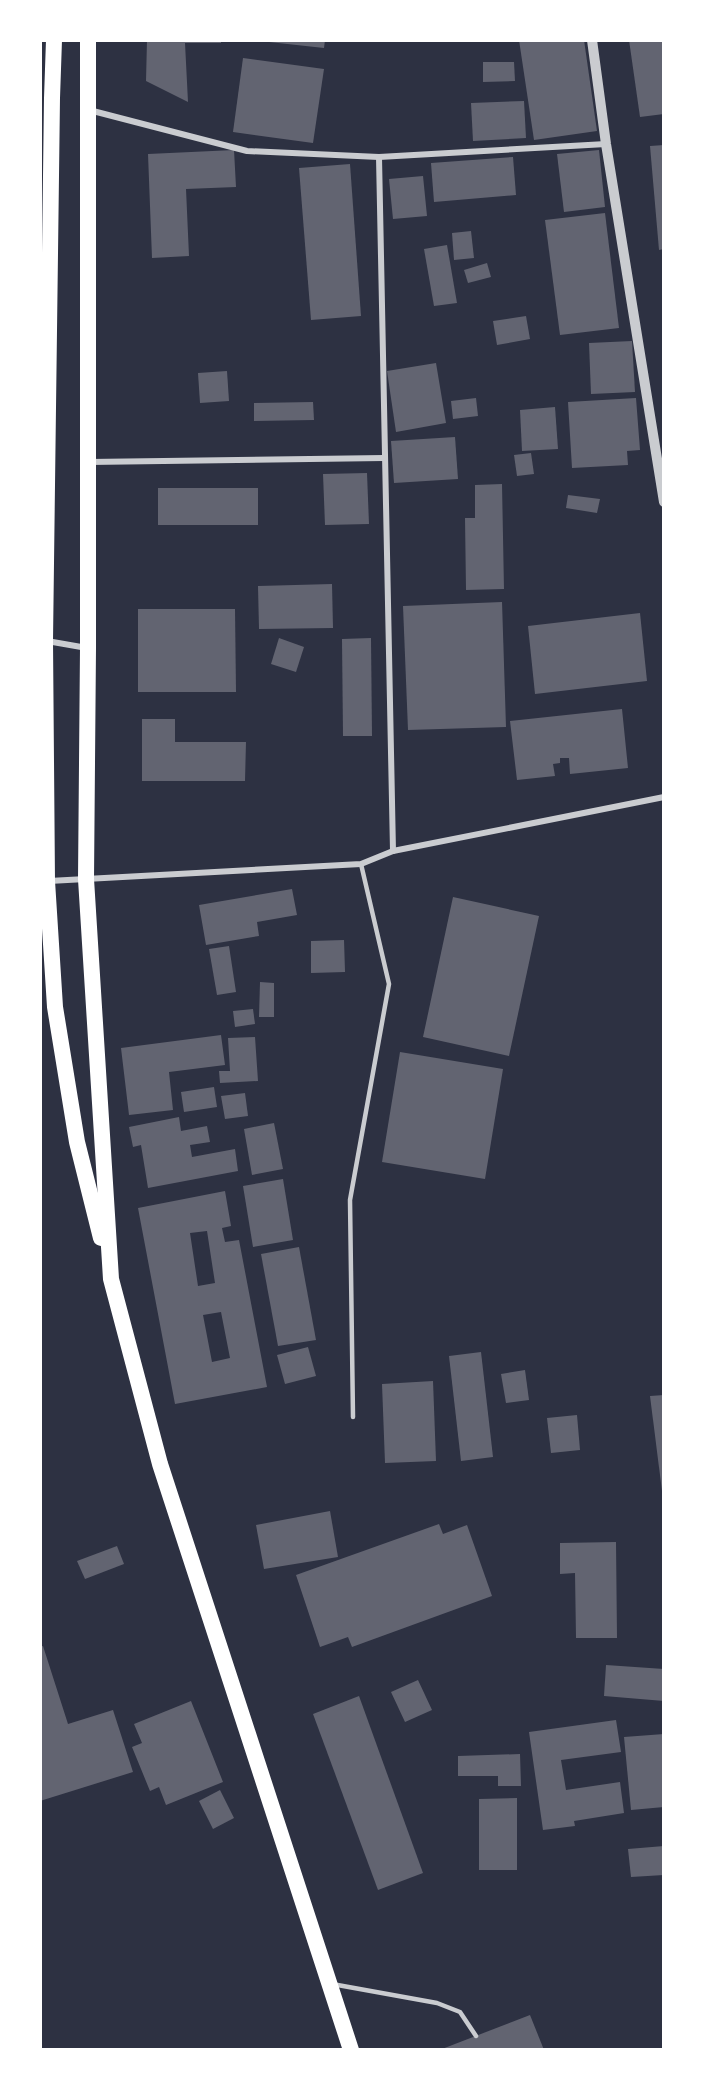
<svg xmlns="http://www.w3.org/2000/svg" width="704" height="2090" font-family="'Alegreya Sans',sans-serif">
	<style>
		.building { fill: #626471; fill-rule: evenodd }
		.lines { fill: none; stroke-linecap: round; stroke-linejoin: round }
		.service { stroke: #caccd0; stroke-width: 4.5 }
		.minor { stroke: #caccd0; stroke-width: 6 }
		.tertiary { stroke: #caccd0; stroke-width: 10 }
		.trunk { stroke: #fff; stroke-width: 16 }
	</style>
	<rect width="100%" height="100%" fill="#2d3142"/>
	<g class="building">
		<polygon points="147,40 221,40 221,43 185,43 188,102 146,81"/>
		<polygon points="269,40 325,40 324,48 269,42"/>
		<polygon points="519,40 584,40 597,131 534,140"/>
		<polygon points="629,40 664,40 664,114 640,117"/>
		<polygon points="243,58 324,69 313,143 233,132"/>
		<polygon points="483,62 514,62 515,81 483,82"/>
		<polygon points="524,101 526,138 473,141 471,103"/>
		<polygon points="664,145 664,249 659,250 650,146"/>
		<polygon points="234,150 236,187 186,189 189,256 152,258 148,154"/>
		<polygon points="599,150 605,207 564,212 557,154"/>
		<polygon points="513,157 516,195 434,202 431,163"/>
		<polygon points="350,164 361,316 311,320 299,168"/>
		<polygon points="423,176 427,216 393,219 389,179"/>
		<polygon points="605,213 619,328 560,335 545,220"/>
		<polygon points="471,231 474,258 454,260 452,233"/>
		<polygon points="447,245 457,303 434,306 424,249"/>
		<polygon points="487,263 491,277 468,283 464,270"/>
		<polygon points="526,316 530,339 497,345 493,321"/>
		<polygon points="632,341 635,392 591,394 589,343"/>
		<polygon points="436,363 446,423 396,432 387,371"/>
		<polygon points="227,371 229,401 200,403 198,373"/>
		<polygon points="476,398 478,416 453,419 451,401"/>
		<polygon points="636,398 640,450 627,451 628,465 572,468 568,402"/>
		<polygon points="313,402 314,420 254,421 254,403"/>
		<polygon points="555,407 558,449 522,451 520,410"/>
		<polygon points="455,437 458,479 394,483 391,441"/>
		<polygon points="531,453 534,474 517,476 514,455"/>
		<polygon points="367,473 369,524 325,525 323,474"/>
		<polygon points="502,484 504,589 466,590 465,518 475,518 475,485"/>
		<rect x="158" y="488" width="100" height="37"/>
		<polygon points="568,495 600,499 597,513 566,508"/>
		<polygon points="332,584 333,628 259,629 258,586"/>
		<polygon points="502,602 506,727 408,730 403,606"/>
		<polygon points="138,609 235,609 236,692 138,692"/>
		<polygon points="640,613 647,681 535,694 528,626"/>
		<polygon points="279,638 304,647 296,672 271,664"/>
		<polygon points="371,638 372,736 343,736 342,639"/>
		<polygon points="622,709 628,768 570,774 569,758 560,758 560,763 553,764 555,776 517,780 510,721"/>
		<polygon points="142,719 175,719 175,742 246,742 245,781 142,781"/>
		<polygon points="292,889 297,915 257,922 259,936 206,945 199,905"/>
		<polygon points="453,897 539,916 509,1056 423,1037"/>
		<polygon points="344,940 345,972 311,973 311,941"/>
		<polygon points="229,946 236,992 217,995 209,949"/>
		<polygon points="260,982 274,983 274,1017 259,1017"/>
		<polygon points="253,1009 255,1024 235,1027 233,1011"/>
		<polygon points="221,1035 225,1065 169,1072 173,1110 129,1115 121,1048"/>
		<polygon points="255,1037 258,1081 220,1083 219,1071 230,1071 228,1038"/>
		<polygon points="400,1052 503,1069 485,1179 382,1162"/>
		<polygon points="214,1087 217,1107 184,1112 181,1092"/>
		<polygon points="245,1093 248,1116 225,1119 221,1096"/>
		<polygon points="179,1117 181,1131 207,1126 210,1142 190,1145 192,1157 235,1149 238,1171 148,1188 141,1145 133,1147 129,1127"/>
		<polygon points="274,1123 283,1169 252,1175 244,1129"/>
		<polygon points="283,1179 293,1240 253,1247 243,1186"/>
		<path d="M225,1191L231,1226L222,1228L225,1242L239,1240L267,1387L175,1404L138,1208ZM207,1231L215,1283L198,1286L190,1233ZM221,1312L230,1358L212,1362L203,1315Z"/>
		<polygon points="299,1247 316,1340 278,1346 261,1254"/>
		<polygon points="308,1347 316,1376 285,1384 277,1355"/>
		<polygon points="481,1352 493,1457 461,1461 449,1356"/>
		<polygon points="525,1370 529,1400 506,1403 501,1374"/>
		<polygon points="433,1381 436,1461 385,1463 382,1384"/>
		<polygon points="664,1395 664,1491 662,1491 650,1396"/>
		<polygon points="577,1415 580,1450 551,1453 547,1418"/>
		<polygon points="330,1511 338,1557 264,1569 256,1525"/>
		<polygon points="439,1524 443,1534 467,1525 492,1596 352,1647 348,1637 320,1647 296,1575"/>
		<polygon points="616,1542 617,1638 576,1638 575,1573 560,1574 560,1543"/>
		<polygon points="117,1546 124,1564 85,1579 77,1561"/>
		<polygon points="43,1646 68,1724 113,1710 133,1772 40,1801 40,1647"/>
		<polygon points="606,1665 664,1669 664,1701 604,1696"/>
		<polygon points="418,1680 432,1710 405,1722 391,1692"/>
		<polygon points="359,1696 423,1873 378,1890 313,1714"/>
		<polygon points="191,1701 223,1782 166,1805 159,1787 150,1791 132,1747 142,1743 134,1724"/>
		<polygon points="616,1720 621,1752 561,1760 566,1790 620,1782 624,1813 574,1821 575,1826 543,1830 529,1732"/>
		<polygon points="664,1734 664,1807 631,1810 624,1737"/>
		<polygon points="520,1754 521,1786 498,1786 498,1776 458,1776 458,1756"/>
		<polygon points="220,1790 234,1818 213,1829 199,1801"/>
		<polygon points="517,1798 517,1870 479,1870 479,1799"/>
		<polygon points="664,1846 664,1875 631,1877 628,1849"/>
		<polygon points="530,2015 544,2050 442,2050 442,2049"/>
	</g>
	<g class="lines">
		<g class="service">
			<polyline points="353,1417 350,1200 389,984 361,864"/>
			<polyline points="332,1984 437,2003 460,2012 476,2036"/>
		</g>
		<g class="minor">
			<polyline points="89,110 247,151 379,157 606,144"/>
			<polyline points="379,157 393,851"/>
			<polyline points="89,462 384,458"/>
			<polyline points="47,641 87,648"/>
			<polyline points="49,881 361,864 393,851 664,797"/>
		</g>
		<polyline class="tertiary" points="592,40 606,144 664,502"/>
		<g class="trunk">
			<polyline points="54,40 52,98 45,641 47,881 55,1007 77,1142 101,1238"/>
			<polyline points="88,40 88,648 86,879 111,1279 160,1464 351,2050"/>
		</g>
	</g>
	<rect width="704" height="2090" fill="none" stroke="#ffffff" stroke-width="84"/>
</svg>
